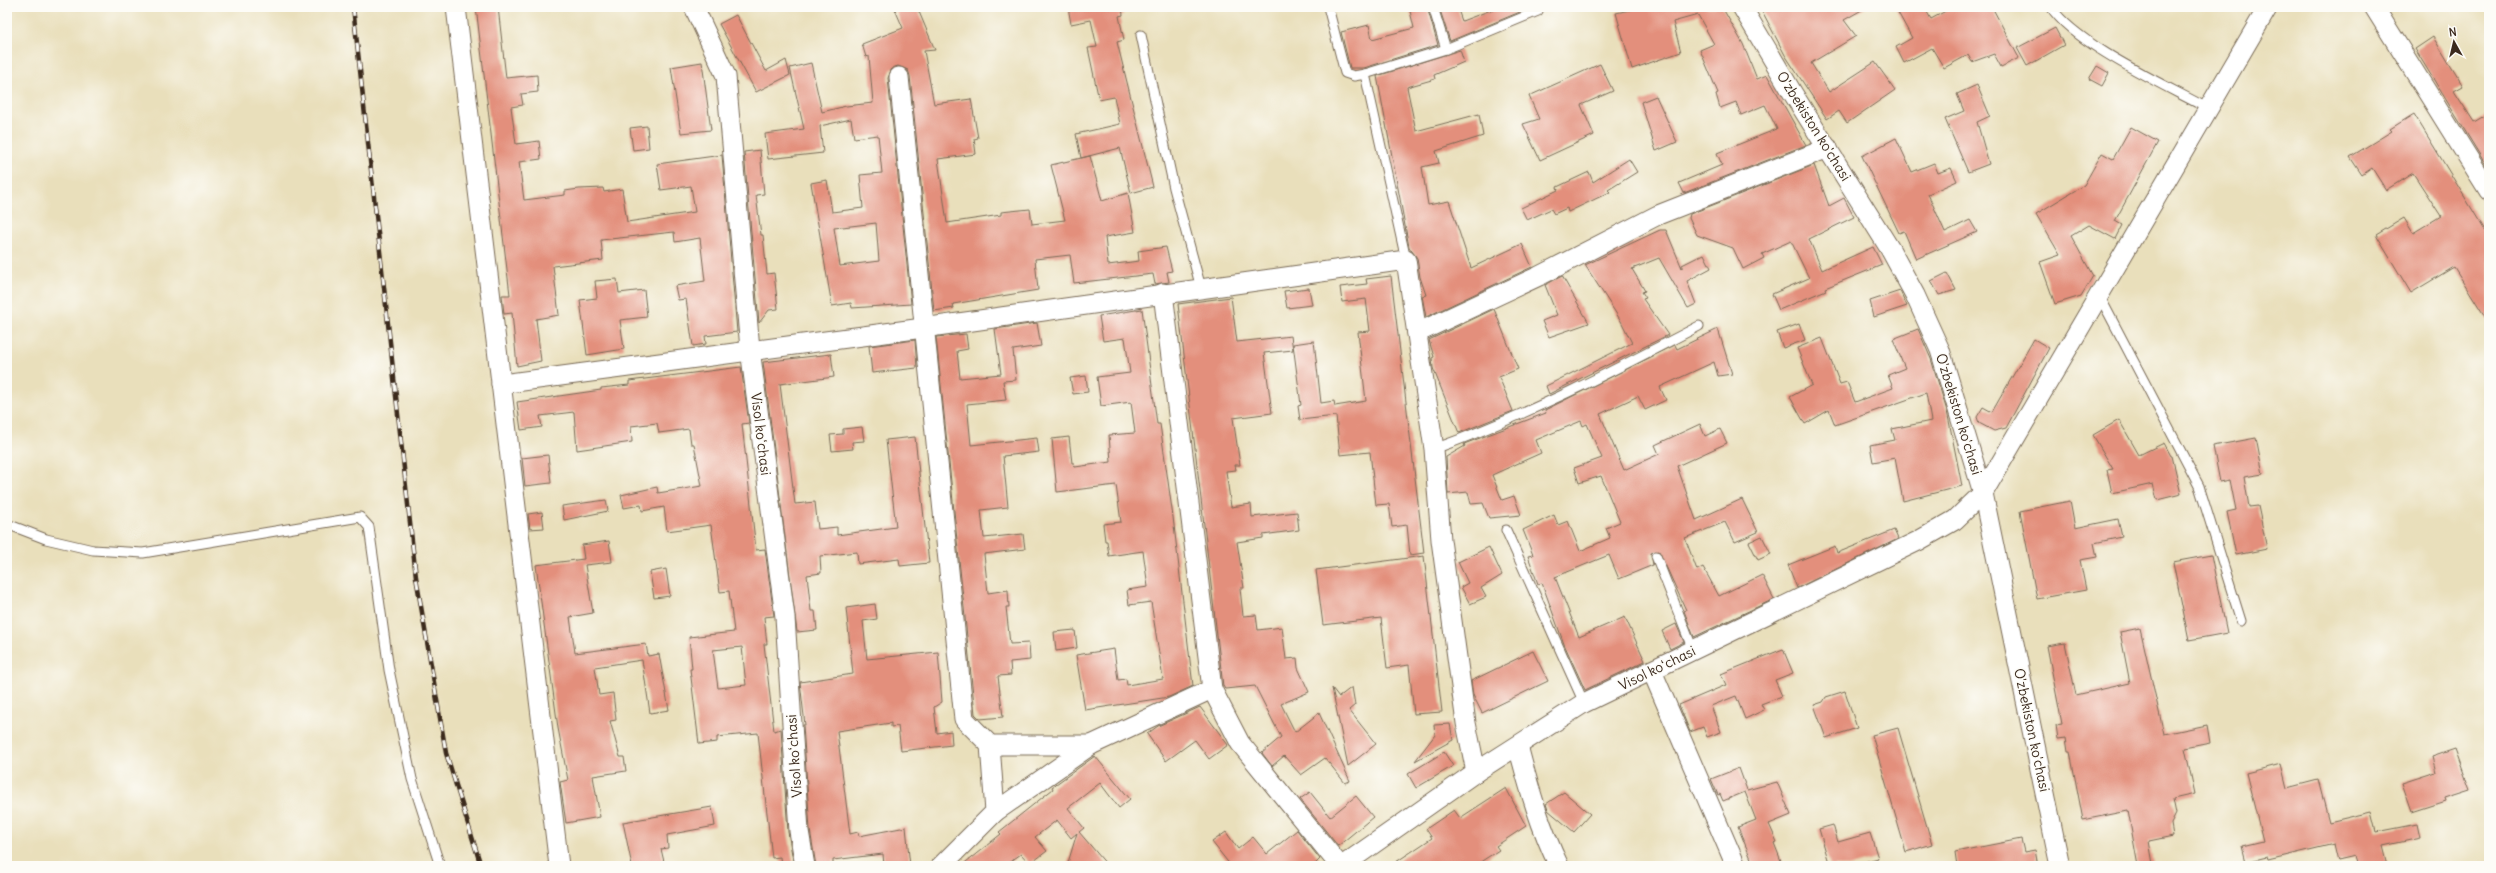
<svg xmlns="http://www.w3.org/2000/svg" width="2496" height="873" font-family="Delius,sans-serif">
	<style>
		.building { fill: #e38f7c; fill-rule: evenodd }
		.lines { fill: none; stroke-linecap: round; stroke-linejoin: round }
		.service-casing { stroke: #786955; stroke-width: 11 }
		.minor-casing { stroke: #786955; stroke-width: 21 }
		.service { stroke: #fff; stroke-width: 9 }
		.minor { stroke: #fff; stroke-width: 19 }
		.rail-casing { stroke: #3b2a1e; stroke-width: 4.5 }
		.rail { stroke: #fdfcf7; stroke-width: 3; stroke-dasharray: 9; stroke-linecap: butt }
		.labels { text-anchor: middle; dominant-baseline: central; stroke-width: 3; stroke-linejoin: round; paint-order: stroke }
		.street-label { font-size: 14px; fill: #3b2a1e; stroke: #fdfcf7 }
	</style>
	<rect width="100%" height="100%" fill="#fdfcf7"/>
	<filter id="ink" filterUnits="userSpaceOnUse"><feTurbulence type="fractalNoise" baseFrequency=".025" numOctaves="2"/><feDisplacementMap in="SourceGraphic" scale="8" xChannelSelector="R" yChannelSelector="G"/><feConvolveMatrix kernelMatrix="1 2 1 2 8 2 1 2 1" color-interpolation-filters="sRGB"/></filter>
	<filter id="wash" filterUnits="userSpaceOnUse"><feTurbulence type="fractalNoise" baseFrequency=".012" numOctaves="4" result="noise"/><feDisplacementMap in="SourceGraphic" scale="16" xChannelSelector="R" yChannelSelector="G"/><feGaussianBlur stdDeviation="0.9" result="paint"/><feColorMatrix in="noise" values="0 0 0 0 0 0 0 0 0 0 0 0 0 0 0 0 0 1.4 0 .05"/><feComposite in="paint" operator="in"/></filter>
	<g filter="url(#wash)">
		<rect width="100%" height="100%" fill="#e9dfbb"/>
		<g id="blocks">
			<g class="building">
				<polygon points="476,7 498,7 506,78 537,75 538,92 521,94 523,105 511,107 516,144 539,141 541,159 519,162 524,200 565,195 565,191 579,189 603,188 604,192 622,189 627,222 695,212 691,186 661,190 657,164 722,155 737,332 705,336 706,344 693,346 686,299 678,300 675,286 705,281 700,238 675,242 674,232 601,240 603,260 553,266 559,315 536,319 541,361 517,366 512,313 504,314 502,295 510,295"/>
				<path d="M894,7H917L935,50L924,51L934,104L971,99L978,138L974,139L976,154L938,159L947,223L1001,215V212L1030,209L1032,224L1065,220L1051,165L1090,156L1102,201L1128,193L1135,232L1105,237L1108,265L1139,261L1138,251L1166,247L1172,271L1167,272L1169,282L1155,284L1153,274L1074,283L1070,255L1035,259L1038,290L953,304L954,308L934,311L910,76L908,70L898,66L892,68L888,78L911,304L852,308L851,303L832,306L811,183L827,180L832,212L863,208L860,175L882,173L878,135L854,138L851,119L820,126L823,153L768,159L765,134L804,129L790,68L811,63L822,112L846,106L873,103L869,56L866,57L862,44L903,28ZM876,223L879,261L840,266L834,228Z"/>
				<polygon points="1068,7 1122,7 1123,15 1119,16 1124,40 1117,42 1153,187 1131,193 1120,148 1081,158 1076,134 1120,124 1114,97 1099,100 1088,48 1097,47 1091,20 1071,24"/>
				<polygon points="1409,7 1427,7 1438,45 1364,68 1350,68 1341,32 1369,25 1372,39 1414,28"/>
				<polygon points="1439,7 1457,7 1462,21 1499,7 1532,7 1450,41"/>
				<polygon points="1643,7 1722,7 1743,44 1757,79 1767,75 1806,145 1684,193 1679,183 1722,165 1717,153 1777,129 1765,105 1741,115 1736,102 1720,108 1716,94 1718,93 1700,50 1714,44 1698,15 1673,22 1681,52 1632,69 1616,13"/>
				<polygon points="1760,7 1867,7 1844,20 1856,36 1811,63 1829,92 1875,62 1895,90 1847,123 1839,111 1827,119 1785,55"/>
				<polygon points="1895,7 1924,7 1931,19 1953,7 1992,7 2019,58 2001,67 1994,54 1972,62 1968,55 1944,68 1932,48 1904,63 1896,47 1912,38"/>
				<polygon points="736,15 766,71 786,60 790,75 756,92 719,24"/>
				<polygon points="2055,28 2064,45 2027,66 2017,48"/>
				<polygon points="2433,37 2463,86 2454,91 2474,122 2489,113 2489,170 2415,49"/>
				<polygon points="1460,50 1464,62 1434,75 1435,79 1407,87 1416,131 1479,114 1483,136 1436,151 1439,163 1422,167 1428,205 1449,201 1471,268 1522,244 1532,267 1426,317 1422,296 1426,295 1420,277 1417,258 1409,247 1377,76"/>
				<polygon points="702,62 711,130 681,133 671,67"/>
				<polygon points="1600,64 1613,91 1581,105 1594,135 1540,160 1523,124 1539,119 1529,96"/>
				<polygon points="2097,66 2109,73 2102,86 2089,79"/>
				<polygon points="1977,85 1990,116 1977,122 1989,164 1968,172 1945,119 1964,111 1957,94"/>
				<polygon points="1656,96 1677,142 1656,151 1641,102"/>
				<polygon points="2414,114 2489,237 2489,323 2454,267 2411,293 2376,235 2404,218 2413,233 2441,216 2413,173 2386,190 2372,168 2362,175 2350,157 2392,131 2390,129"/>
				<polygon points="647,126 649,148 633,150 630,128"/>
				<polygon points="2131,127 2158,142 2115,221 2122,225 2115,239 2089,225 2071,236 2093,276 2081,296 2055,304 2040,262 2060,255 2036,214 2084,185 2102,153 2113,159"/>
				<polygon points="1896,138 1912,172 1934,163 1938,173 1951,168 1957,181 1928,194 1945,232 1970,220 1977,232 1916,259 1904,231 1899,233 1862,156"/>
				<polygon points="760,150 764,194 756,195 761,235 763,235 767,274 774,273 778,309 769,310 759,323 744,152"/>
				<polygon points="1629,159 1637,172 1608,190 1610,192 1568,212 1567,208 1554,214 1551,209 1527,220 1521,208 1558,190 1557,187 1589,172 1593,182"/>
				<polygon points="1814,165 1829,206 1844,198 1854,217 1809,239 1822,270 1873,247 1882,265 1825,288 1826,290 1779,310 1772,294 1809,278 1791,241 1762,254 1764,258 1743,269 1733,248 1697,235 1689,218 1690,214"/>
				<polygon points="1660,230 1666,230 1682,268 1682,265 1704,254 1711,268 1687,281 1696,304 1688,308 1659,258 1632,269 1645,291 1642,292 1646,298 1643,299 1668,335 1549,394 1546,386 1632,343 1621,321 1585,265"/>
				<polygon points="1947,273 1956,290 1939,295 1931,281"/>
				<polygon points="1391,276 1424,553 1410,555 1407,525 1392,527 1389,504 1376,505 1370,452 1340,455 1336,416 1300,420 1298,406 1301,405 1293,344 1314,341 1321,403 1334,401 1335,406 1366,401 1358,332 1370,331 1366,299 1342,302 1340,287 1367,284 1366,279"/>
				<polygon points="1562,276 1589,323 1549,337 1542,321 1557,315 1545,285"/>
				<polygon points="617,279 619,293 644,290 647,317 620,320 624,349 587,355 580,300 597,298 595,281"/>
				<polygon points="1309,288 1312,305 1287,308 1284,291"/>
				<polygon points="1900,291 1907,306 1874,317 1870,301"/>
				<polygon points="1231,297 1237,342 1291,336 1293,350 1264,353 1272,413 1233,418 1240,465 1235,465 1236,470 1226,471 1231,507 1251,504 1252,517 1297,512 1299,530 1263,535 1263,538 1237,542 1244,588 1240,588 1243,616 1256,615 1258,630 1282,627 1286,659 1297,658 1298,668 1309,692 1281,704 1295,732 1319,713 1350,781 1345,783 1325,758 1301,775 1284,756 1272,766 1262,753 1281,737 1255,686 1225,689 1223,686 1178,304"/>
				<polygon points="1142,309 1157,424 1160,424 1173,517 1193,686 1169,697 1085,710 1076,655 1114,649 1118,680 1126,679 1127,685 1163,679 1151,602 1129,605 1127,590 1148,587 1143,551 1109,556 1107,541 1105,541 1103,524 1121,522 1116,485 1057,492 1052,439 1069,437 1072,463 1074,463 1075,467 1111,462 1109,435 1135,433 1131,402 1101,406 1097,377 1130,373 1125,338 1103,341 1099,316"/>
				<polygon points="1494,309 1518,369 1499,377 1513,411 1459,433 1433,368 1432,358 1434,357 1429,340"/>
				<polygon points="1037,323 1041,346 1013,350 1016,380 1003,381 1006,400 967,404 971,445 1037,438 1039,452 1003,456 1008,507 981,510 984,538 1023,534 1025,549 984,554 988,593 1008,590 1009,607 1006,607 1010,644 1029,643 1030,660 1010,662 1011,675 998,676 1003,717 980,719 975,714 936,337 966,334 968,349 957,351 960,378 1001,374 995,329"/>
				<polygon points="1799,324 1805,340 1783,348 1777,332"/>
				<polygon points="1718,329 1732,374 1718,376 1714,362 1660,387 1666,400 1645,410 1638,396 1600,414 1624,470 1659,454 1655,445 1700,424 1705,436 1720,429 1727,443 1677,466 1696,520 1742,499 1758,532 1735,542 1725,522 1685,538 1697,570 1703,567 1719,596 1762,575 1774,599 1694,637 1684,611 1686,610 1659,551 1651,553 1653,565 1619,579 1609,555 1555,577 1579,637 1625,617 1645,661 1585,690 1564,644 1542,583 1538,584 1528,556 1533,555 1523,530 1554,515 1558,525 1568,521 1580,551 1610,538 1606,528 1620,522 1601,476 1579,483 1574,468 1602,458 1587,424 1583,426 1581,421 1536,440 1541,453 1492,475 1502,500 1514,496 1521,515 1489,518 1483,503 1471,504 1468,492 1448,494 1446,457 1465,446 1464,444 1546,413 1545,410 1675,345 1677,349"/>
				<polygon points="1918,329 1931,359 1947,411 1962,486 1903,501 1895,458 1873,462 1870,445 1895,440 1892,429 1931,421 1926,393 1835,425 1829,410 1805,424 1790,397 1812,385 1797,348 1822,338 1840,384 1847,382 1855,402 1893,388 1888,375 1905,368 1893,339"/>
				<polygon points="2034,339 2049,348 2006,428 1994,431 1979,423 1977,417 1983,407 1992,412"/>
				<polygon points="915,340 917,368 872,373 869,346"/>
				<polygon points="831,354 834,377 780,384 795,504 815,502 818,529 837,527 837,535 896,527 886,440 915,437 929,563 900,566 899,559 858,564 857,552 820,556 821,573 807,575 811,611 815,611 817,630 797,632 763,362"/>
				<path d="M741,367L749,423L742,424L756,550L765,549L774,616L764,617L767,644H764L774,731L781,729L788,832L794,866H781L780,857L772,858L758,733L717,737V742L699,744L690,669H692L689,637L734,632L729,591L720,592L711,525L667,531L664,507L642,511L641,505L624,508L621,495L657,487L658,493L702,486L694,444H691L689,429L659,433L657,423L631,426L632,442L577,450L574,412L540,416L542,427L521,430L517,402L601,390V388L629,385V381ZM742,647L746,685L718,688L713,650Z"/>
				<polygon points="1086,376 1088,392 1073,394 1070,378"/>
				<polygon points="2119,420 2139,455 2164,443 2171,456 2172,456 2181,494 2157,500 2153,484 2112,493 2107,470 2113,469 2093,435"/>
				<polygon points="862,427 864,441 852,442 853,449 832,451 830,435 843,434 843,429"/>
				<polygon points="2256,438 2263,474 2244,477 2249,507 2258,506 2267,549 2236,555 2227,512 2236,510 2230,480 2220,482 2213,446"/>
				<polygon points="548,455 551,483 525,486 522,458"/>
				<polygon points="606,500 608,511 564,520 562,506"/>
				<polygon points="2070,501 2075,528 2118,519 2122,537 2094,543 2097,557 2080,560 2086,590 2037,599 2020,511"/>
				<polygon points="542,512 544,528 530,529 528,514"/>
				<polygon points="1894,530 1898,539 1797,588 1788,565 1835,546 1837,553"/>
				<polygon points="1762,536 1771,554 1758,560 1749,542"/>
				<polygon points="609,541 612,562 585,565 593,613 570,617 575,653 646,644 648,656 659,654 669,710 650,713 642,660 595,667 599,695 613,693 616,720 610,721 620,757 624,757 626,771 593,776 600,817 566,823 560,782 568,780 558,728 536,565 584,559 582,545"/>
				<polygon points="1489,547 1502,575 1481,588 1486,597 1470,604 1461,587 1468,583 1458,562"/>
				<polygon points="2211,555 2227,633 2189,640 2173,562"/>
				<polygon points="1424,556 1442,712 1414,714 1409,665 1387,668 1381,618 1323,625 1316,570"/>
				<polygon points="666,569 670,596 654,598 650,572"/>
				<polygon points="875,604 877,619 863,621 867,659 938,652 942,702 934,707 937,733 951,731 952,745 901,751 898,726 891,727 891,723 837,731 850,834 858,832 859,836 906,827 910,866 884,866 883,854 833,860 833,866 816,866 810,830 803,725 805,725 800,682 853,674 846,608"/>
				<polygon points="1676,624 1684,642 1670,649 1662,631"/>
				<polygon points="2140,628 2164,734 2207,725 2210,743 2185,748 2195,794 2173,799 2176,814 2171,824 2173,836 2149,841 2153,864 2138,866 2128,811 2083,820 2070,752 2068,752 2066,738 2058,739 2056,725 2062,724 2047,646 2065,643 2076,695 2130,683 2120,632"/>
				<polygon points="1075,630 1077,648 1056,651 1054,632"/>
				<polygon points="1783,649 1793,673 1775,680 1782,696 1761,704 1764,710 1745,719 1736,696 1711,706 1721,732 1707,737 1703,727 1690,732 1679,705 1726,685 1721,674"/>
				<polygon points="1533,651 1548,681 1482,713 1473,695 1471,681"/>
				<polygon points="1352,687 1355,705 1349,710 1376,744 1348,766 1332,688 1339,697"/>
				<polygon points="1845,691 1857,728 1826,738 1814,705 1823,702 1826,697"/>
				<polygon points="1200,707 1228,745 1209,759 1195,740 1166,761 1147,734 1158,726"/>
				<polygon points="1450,724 1453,740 1415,761 1435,735 1434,725"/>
				<polygon points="1898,728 1932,844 1906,852 1872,735"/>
				<polygon points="2455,749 2470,790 2445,798 2446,801 2412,812 2402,783 2436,772 2432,757"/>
				<polygon points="1444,752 1453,766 1416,788 1408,774"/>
				<polygon points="1095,756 1130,799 1119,808 1100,783 1068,808 1084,828 1079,832 1108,866 1067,866 1077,833 1071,838 1057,820 1035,837 1047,851 1030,864 1021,854 1004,866 961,866 1001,834 999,832 1053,789 1052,787"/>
				<polygon points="2281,764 2287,788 2318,780 2329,822 2371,812 2376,832 2417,824 2420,838 2383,846 2388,866 2358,866 2355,857 2338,861 2334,844 2268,860 2267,857 2246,862 2242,846 2263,841 2246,773"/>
				<polygon points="1739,768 1747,790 1777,782 1791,815 1769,824 1777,842 1774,843 1783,866 1754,866 1738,827 1756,820 1745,792 1723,801 1720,794 1718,795 1711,779"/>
				<polygon points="1506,788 1526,826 1496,846 1499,850 1474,866 1390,866 1432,838 1426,829 1454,810 1460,818"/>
				<polygon points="1310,792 1330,817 1356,796 1373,817 1338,846 1300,799"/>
				<polygon points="1564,792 1590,814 1574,832 1548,810 1546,804"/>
				<polygon points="712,807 715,826 667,835 668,848 661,849 665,866 632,866 623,822"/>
				<polygon points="1833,825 1838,842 1870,833 1878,858 1851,866 1830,866 1819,829"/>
				<polygon points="1297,830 1320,859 1313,866 1231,866 1212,842 1226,832 1238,849 1253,837 1267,854"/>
				<polygon points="2021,839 2024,852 2035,850 2038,866 1957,866 1955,852"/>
			</g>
		</g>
	</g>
	<g filter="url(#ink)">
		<use href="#blocks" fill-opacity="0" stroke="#786955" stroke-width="1"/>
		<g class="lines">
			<g class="service-casing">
				<g id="service">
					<polyline points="1328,7 1345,73 1354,76 1365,74 1406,260"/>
					<polyline points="1433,7 1446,49"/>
					<path d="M2051,7C2076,45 2165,85 2207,108"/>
					<polyline points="1141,35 1174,188 1201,288"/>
					<polyline points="1365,74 1446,49 1538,11"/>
					<polyline points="2100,297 2199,486 2241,621"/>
					<path d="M1434,449C1526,416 1613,371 1699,326"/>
					<polyline points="7,524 46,539 93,550 143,553 360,517 369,527 389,670 412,779 440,866"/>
					<polyline points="1506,530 1584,703"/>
					<polyline points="1656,556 1693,650"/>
				</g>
			</g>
			<g class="minor-casing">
				<g id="minor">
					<polyline points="456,7 559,866"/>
					<polyline points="694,7 726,76 750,349 785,617 799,831 805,866"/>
					<polyline points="1742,7 1792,92 1890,249 1915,295 1940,350 1983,493 2060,866"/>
					<polyline points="2374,7 2489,191"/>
					<polyline points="899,77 964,719 990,745 1091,745 1212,689 1163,293"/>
					<polyline points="1417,333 1539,276 1658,215 1828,148"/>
					<polyline points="501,384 923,328 1406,260 1434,449 1441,540 1466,723 1476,772"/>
					<polyline points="1652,671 1736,866"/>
					<polyline points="1212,689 1240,743 1340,866"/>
					<path d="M1518,746C1529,788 1540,827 1559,866"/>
					<polyline points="995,812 1091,745"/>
					<polyline points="941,866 995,812 990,745"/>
					<polyline points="1342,866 1476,772 1584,703 1918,541 1955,520 1983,493 2268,7"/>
				</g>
			</g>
			<use href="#service" class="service"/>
			<use href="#minor" class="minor"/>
			<g class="rail-casing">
				<polyline id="rail" points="353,7 416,577 446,753 481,866"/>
			</g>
			<use href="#rail" class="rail"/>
		</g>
	</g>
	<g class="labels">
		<g class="street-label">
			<text transform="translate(1814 126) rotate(58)">O'zbekiston ko'chasi</text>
			<text transform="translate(1959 414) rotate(73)">O'zbekiston ko'chasi</text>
			<text transform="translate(761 434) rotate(83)">Visol koʻchasi</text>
			<text transform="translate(1657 668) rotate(-26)">Visol koʻchasi</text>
			<text transform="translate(2032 730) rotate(78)">O'zbekiston ko'chasi</text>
			<text transform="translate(794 756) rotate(-94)">Visol koʻchasi</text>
		</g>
	</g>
	<rect width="2496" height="873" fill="none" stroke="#fdfcf7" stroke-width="24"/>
	<g transform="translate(2454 42) rotate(352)" stroke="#fdfcf7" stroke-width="3" paint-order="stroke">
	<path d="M0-3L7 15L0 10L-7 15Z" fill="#3b2a1e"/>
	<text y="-6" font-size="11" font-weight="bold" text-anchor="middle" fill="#3b2a1e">N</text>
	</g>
</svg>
